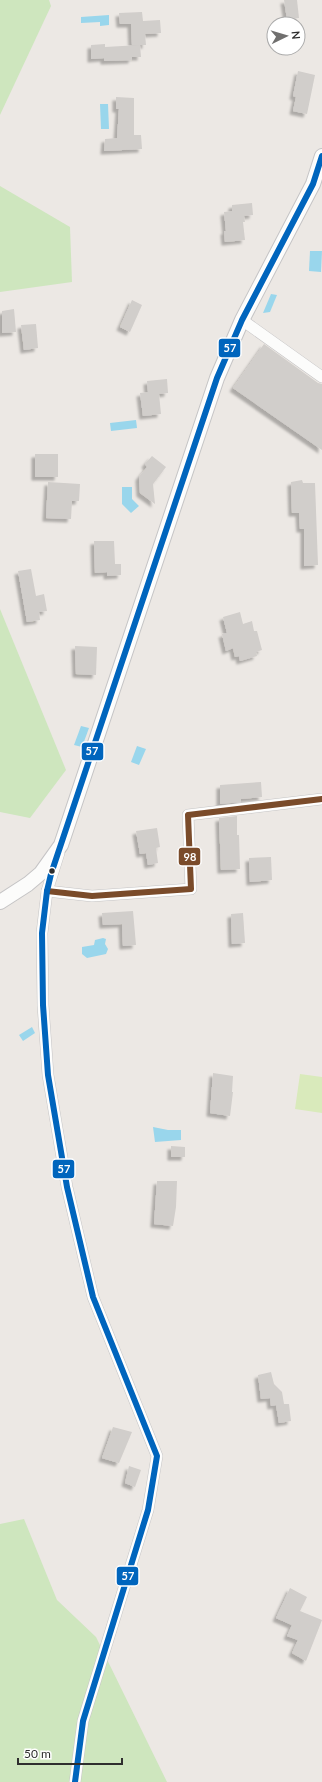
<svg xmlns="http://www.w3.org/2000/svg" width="322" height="1782" font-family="Lato,sans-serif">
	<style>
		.green { fill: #cee6be }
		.pitch { fill: #d9eabb }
		.water { fill: #99d6ec }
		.building { fill: #d1cecb; filter: url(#shadow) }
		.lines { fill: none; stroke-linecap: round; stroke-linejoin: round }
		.minor-casing { stroke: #c5c4c5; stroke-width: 12 }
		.tertiary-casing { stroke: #c5c4c5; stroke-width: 16 }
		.minor { stroke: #fcfcfb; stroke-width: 11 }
		.tertiary { stroke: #fcfcfb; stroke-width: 14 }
		.bus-1-casing { stroke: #fff; stroke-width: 9 }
		.bus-2-casing { stroke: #fff; stroke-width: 9 }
		.bus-1 { stroke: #7a4b2a; stroke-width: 6 }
		.bus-2 { stroke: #0065bd; stroke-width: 6 }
		.bus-dot { fill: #2e2e2e; stroke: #fff; stroke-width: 1.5 }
		.line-badge { stroke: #fff; stroke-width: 1.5 }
		.badge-label { font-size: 11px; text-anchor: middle; font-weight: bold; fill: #fff }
	</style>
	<defs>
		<filter id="shadow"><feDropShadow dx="-3.5" dy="3.5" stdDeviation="1" flood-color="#0004"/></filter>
	</defs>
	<rect width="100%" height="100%" fill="#ece8e4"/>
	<g class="green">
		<polygon points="0,0 49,0 51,6 0,115"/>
		<polygon points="0,186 70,227 72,282 0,292"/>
		<polygon points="0,609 66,770 30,818 0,812"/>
		<polygon points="24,1519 57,1600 96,1637 167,1782 0,1782 0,1524"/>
	</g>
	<polygon class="pitch" points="300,1074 322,1077 322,1113 295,1109"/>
	<g class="water">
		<polygon points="109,15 109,25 100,26 100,22 81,23 81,17"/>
		<polygon points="100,104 108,104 109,129 101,129"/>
		<polygon points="310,251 322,251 321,272 309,271"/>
		<polygon points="271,294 277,295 270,312 263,313"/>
		<polygon points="136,420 137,428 111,431 110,423"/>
		<polygon points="122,487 132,487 132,499 139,506 131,513 122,504"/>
		<polygon points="81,726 89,728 82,747 74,745"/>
		<polygon points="137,746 146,749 139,765 131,762"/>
		<polygon points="103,938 106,939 105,944 108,949 106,954 87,958 82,954 82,947 94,945 95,940"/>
		<polygon points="32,1027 35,1033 23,1041 19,1035"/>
		<polygon points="153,1127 168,1130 181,1130 181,1140 155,1142"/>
	</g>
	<g class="building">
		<polygon points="284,0 297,0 299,18 287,19"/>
		<polygon points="142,12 143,21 160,20 161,33 145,34 146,45 132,45 131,24 120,24 119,13"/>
		<polygon points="105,44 105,47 140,45 141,57 132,57 132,60 104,61 104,58 91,59 91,45"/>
		<polygon points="298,71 315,75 307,114 293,111 296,97 293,96"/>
		<polygon points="116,97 134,98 134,135 141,135 142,149 104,151 105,139 117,138 119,109 116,109"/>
		<polygon points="252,203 253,215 244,216 245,222 243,222 245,240 225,242 224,231 226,231 224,212 232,211 232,205"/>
		<polygon points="132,300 142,305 130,332 120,327"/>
		<polygon points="14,309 16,332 2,333 2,311"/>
		<polygon points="36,324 38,348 24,350 21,325"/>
		<polygon points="264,344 318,383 322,384 322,450 233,388"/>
		<polygon points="167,379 168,393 159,394 161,414 143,416 140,393 148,392 147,381"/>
		<rect x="35" y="454" width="23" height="23"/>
		<polygon points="152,456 166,467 153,484 155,504 140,493 139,477 147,467 145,464"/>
		<polygon points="302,480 303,483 315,483 318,565 304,566 304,529 300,529 299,513 292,513 291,482"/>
		<polygon points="48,482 80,484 79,501 72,501 71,519 46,518"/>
		<polygon points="94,541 114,541 115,564 121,564 121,575 107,576 107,572 95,573"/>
		<polygon points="31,569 36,596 44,594 47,611 39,612 40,620 27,622 18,571"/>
		<polygon points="240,612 243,624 252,621 254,631 257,631 262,650 256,652 257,656 240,661 239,656 235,657 233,648 226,651 222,634 227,633 223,617"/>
		<polygon points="75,646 97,647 96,675 76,674"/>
		<polygon points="261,782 262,797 241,799 241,802 220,804 220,785"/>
		<polygon points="237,816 237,835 239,835 240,869 221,870 219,818"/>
		<polygon points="157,828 160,847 156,848 158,863 148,865 146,853 140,854 136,831"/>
		<polygon points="271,857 272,880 250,882 249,858"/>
		<polygon points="133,911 136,945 123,946 122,924 103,925 102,913"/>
		<polygon points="243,913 245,943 232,944 231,914"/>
		<polygon points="213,1073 233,1076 232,1092 233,1092 230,1116 210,1113"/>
		<polygon points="171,1146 185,1147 185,1157 171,1157"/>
		<polygon points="157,1181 177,1181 176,1207 173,1226 154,1224"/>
		<polygon points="271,1372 274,1384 282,1392 284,1404 289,1404 291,1421 279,1423 276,1405 271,1406 270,1398 261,1399 258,1375"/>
		<polygon points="113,1427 132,1432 119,1463 102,1458"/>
		<polygon points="129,1466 141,1470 135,1487 125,1483"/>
		<polygon points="290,1588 307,1597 300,1611 322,1620 306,1661 292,1653 298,1640 287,1636 292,1625 276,1618"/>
	</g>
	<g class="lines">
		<g class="minor-casing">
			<g id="minor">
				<polyline points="242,320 322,377"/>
				<polyline points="59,853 47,891 42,933 43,1005 48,1075 67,1187 93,1297 157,1456 148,1510 83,1721 75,1782"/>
				<polyline points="47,891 92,896 191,889 188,815 322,799"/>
			</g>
		</g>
		<g class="tertiary-casing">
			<polyline id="tertiary" points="0,902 28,884 41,873 61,845 217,378 242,320 313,184 322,156"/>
		</g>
		<use href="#minor" class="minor"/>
		<use href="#tertiary" class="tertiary"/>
		<g class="bus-1-casing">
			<polyline id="bus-1" points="47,891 92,896 191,889 188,815 322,799"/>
		</g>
		<g class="bus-2-casing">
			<polyline id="bus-2" points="75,1782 83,1721 148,1510 157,1456 93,1297 67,1187 48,1075 43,1005 42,933 47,891 51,874 217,378 242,320 313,184 322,156"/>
		</g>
		<use href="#bus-1" class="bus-1"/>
		<use href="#bus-2" class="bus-2"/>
	</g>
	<circle class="bus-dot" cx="52" cy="871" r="3.5"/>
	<g class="line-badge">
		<rect x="218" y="338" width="23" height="20" rx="4" fill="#0065bd"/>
		<rect x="81" y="742" width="23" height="19" rx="4" fill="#0065bd"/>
		<rect x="178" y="847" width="23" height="19" rx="4" fill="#7a4b2a"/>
		<rect x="52" y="1159" width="23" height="20" rx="4" fill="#0065bd"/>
		<rect x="116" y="1566" width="23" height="20" rx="4" fill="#0065bd"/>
	</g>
	<g class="badge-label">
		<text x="230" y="352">57</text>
		<text x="92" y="755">57</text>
		<text x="190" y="861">98</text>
		<text x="64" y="1173">57</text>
		<text x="128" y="1580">57</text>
	</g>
	<g transform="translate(286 36) rotate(85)"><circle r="19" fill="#ffffff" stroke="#ababab"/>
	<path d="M0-3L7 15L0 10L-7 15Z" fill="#706f6e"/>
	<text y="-6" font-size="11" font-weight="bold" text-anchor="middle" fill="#2e2e2e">N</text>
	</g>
	<path d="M18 1758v6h104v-6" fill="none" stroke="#2e2e2e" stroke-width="2"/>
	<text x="24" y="1758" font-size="12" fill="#2e2e2e" stroke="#ffffff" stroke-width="3" paint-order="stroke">50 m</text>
</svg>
